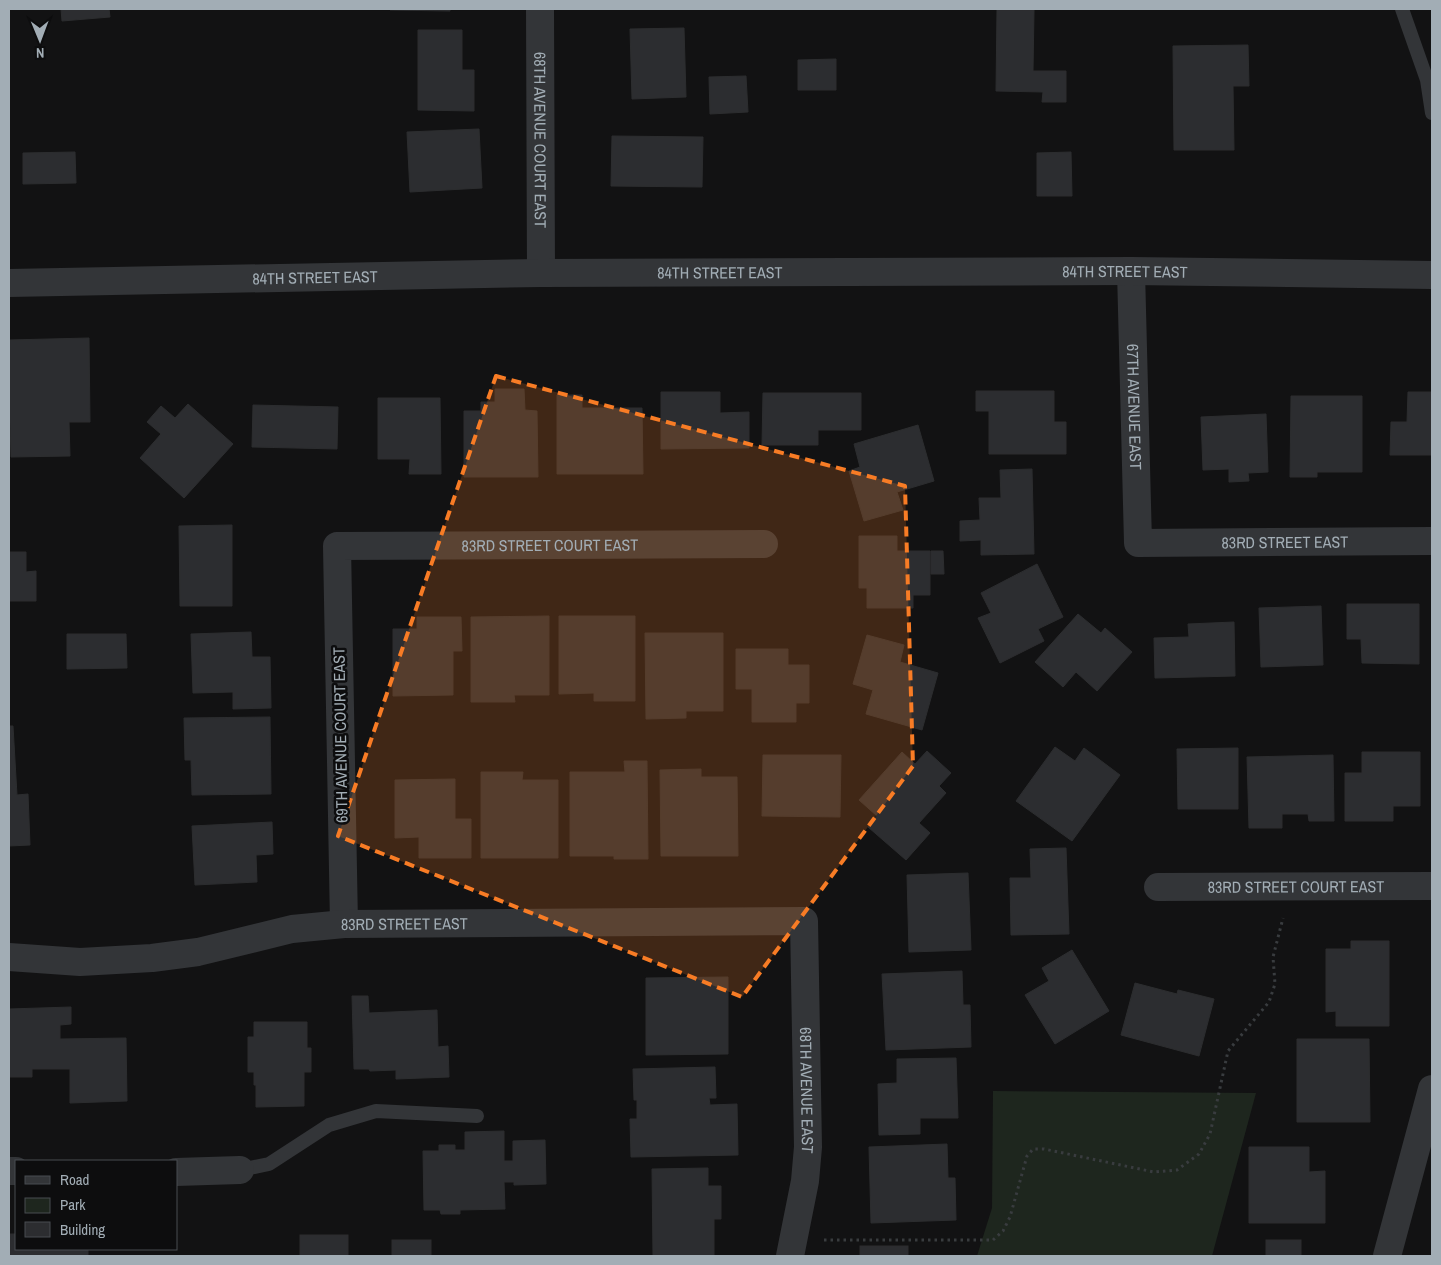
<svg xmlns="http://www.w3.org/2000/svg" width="1441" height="1265" font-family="'Archivo Narrow',sans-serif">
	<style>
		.green { fill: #1e261e }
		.building { fill: #2c2d30; stroke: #2c2d2f }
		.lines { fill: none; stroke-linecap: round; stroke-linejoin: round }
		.path { stroke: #393c3f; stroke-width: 3; stroke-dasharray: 2.5 4; stroke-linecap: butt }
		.service { stroke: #333538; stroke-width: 14 }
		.minor { stroke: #333538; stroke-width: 28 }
		.tertiary { stroke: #333538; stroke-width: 28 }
		.marked { fill: #f87c25; fill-opacity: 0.2; stroke: #f87c25; stroke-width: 4; stroke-dasharray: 10 6; stroke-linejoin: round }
		.labels { text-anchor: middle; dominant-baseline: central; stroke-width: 5; stroke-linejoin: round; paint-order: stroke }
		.street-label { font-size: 16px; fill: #a2adb5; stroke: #0d0d0e }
	</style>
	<rect width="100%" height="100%" fill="#121213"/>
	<polygon class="green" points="993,1091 1256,1093 1212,1256 977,1256 992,1208"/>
	<g class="building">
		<polygon points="61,9 109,9 110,17 62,21"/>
		<polygon points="390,9 450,9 450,11 390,10"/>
		<polygon points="997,10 1034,10 1033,71 1066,71 1066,102 1042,102 1043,92 996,91"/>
		<polygon points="684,28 686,97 632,99 630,29"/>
		<polygon points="418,30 462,30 462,70 474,70 474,111 418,110"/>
		<polygon points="1248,45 1249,86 1233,86 1234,150 1174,150 1173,46"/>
		<polygon points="836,59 836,90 798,90 798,60"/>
		<polygon points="746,76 748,112 710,114 709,77"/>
		<polygon points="479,129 482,188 410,192 407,132"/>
		<polygon points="612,136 703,137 702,187 611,186"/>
		<polygon points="75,152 76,183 23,184 23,153"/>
		<polygon points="1071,152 1072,196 1037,196 1037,153"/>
		<polygon points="89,338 90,422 69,422 70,456 11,457 10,423 9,423 9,340"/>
		<polygon points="495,389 524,389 525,410 537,411 538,477 464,477 464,411 481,411 481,402 495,402"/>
		<polygon points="976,391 1054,391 1054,422 1066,422 1066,454 989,454 989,411 976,411"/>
		<polygon points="661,392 720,392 720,413 749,412 749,448 661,449"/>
		<polygon points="1408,392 1432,392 1432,455 1390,455 1391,422 1407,422"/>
		<polygon points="763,393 861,393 861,430 818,430 818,445 762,445"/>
		<polygon points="557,395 582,395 582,408 642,408 643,474 557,474"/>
		<polygon points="1291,396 1362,396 1362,472 1317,472 1317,477 1290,477"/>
		<polygon points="378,398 440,398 441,474 409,474 410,459 378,459"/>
		<polygon points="188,404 233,444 184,498 140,458 161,434 147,422 161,406 175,418"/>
		<polygon points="253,405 338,407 337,449 252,447"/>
		<polygon points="1266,414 1268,472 1248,473 1249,481 1229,482 1229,469 1203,470 1201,417"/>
		<polygon points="918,425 934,481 897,492 903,510 864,521 849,471 860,467 854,444"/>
		<polygon points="1032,469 1034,554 981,555 981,540 960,541 960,521 980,520 979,498 1001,498 1000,470"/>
		<polygon points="232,525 232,606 180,606 179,526"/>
		<polygon points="859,536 897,536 897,551 930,551 930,595 913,595 913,608 867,608 867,588 859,588"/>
		<polygon points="931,551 943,551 944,574 931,574"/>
		<polygon points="9,552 26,552 26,572 36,571 36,601 9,601"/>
		<polygon points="1037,564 1063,617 1038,629 1044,641 1000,663 978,618 991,613 981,593"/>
		<polygon points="1347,604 1419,604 1419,664 1362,663 1361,639 1347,639"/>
		<polygon points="1321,606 1323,665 1261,667 1259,608"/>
		<polygon points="1078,614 1101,633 1105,628 1132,652 1097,691 1076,672 1063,687 1035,662"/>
		<polygon points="549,616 549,695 514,695 515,702 471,702 471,617"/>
		<polygon points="559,616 635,616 635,701 594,701 594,693 559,694"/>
		<polygon points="417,617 461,617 462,651 453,651 453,695 393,696 393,629 417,629"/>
		<polygon points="1234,622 1235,676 1155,678 1154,638 1189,637 1188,624"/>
		<polygon points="251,632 252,657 270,657 271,708 233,709 233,692 193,693 191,634"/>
		<polygon points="645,633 723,633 723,711 686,711 686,718 646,719"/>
		<polygon points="67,634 126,634 127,668 67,669"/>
		<polygon points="867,635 904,645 900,662 938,673 922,730 866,714 873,690 853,684"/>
		<polygon points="736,649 788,649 788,665 809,665 809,703 796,703 796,722 752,722 752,689 736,689"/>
		<polygon points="270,717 271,794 192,795 191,760 185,760 184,718"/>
		<polygon points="9,726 13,726 17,795 28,794 30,845 9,846"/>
		<polygon points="1055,747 1075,761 1084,748 1120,775 1072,841 1016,801"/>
		<polygon points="1238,748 1238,809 1178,809 1177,749"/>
		<polygon points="927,751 951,773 939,786 946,793 919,823 930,833 906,860 868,827 877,816 859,800 902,752 915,764"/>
		<polygon points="1362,752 1420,752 1420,806 1393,806 1393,821 1345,821 1345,773 1362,773"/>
		<polygon points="763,755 841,755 840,817 762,816"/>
		<polygon points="1333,755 1334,821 1309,821 1308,814 1282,814 1282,828 1249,828 1247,757"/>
		<polygon points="624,761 647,761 648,859 614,859 614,856 570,856 570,772 625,772"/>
		<polygon points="701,769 701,777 737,777 738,856 661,856 660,770"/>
		<polygon points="481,772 523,772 522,780 558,780 558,858 481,858"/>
		<polygon points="455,779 455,819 471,819 471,858 419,858 419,837 395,838 395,780"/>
		<polygon points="272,822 273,854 256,855 257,882 195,885 192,826"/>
		<polygon points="1066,848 1069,934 1011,935 1010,878 1031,878 1030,849"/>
		<polygon points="968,873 971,950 909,952 907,875"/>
		<polygon points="1351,941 1389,941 1389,1026 1336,1026 1336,1011 1326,1012 1326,949 1351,949"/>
		<polygon points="1072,950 1109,1011 1055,1044 1025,995 1049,981 1042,968"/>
		<polygon points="962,971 963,1005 970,1005 971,1047 886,1050 882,974"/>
		<polygon points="728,977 728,1054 646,1055 646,978"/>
		<polygon points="1135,983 1177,994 1178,990 1214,999 1199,1056 1121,1035"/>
		<polygon points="352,996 368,996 369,1013 437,1010 438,1047 448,1046 449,1077 396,1079 396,1070 370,1071 369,1069 354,1069"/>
		<polygon points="71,1007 71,1024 60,1025 60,1039 126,1038 127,1101 70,1103 70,1069 32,1069 32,1077 9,1077 9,1009"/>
		<polygon points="254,1022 307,1022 307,1048 311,1048 311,1072 304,1072 304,1106 256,1107 256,1085 254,1085 254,1072 248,1072 248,1037 254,1037"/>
		<polygon points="1297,1039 1369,1039 1370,1122 1297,1122"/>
		<polygon points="956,1058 958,1118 920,1118 920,1134 879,1135 878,1084 897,1083 897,1059"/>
		<polygon points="715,1067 716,1098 709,1098 710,1105 737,1104 738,1155 631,1157 630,1119 637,1119 637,1100 634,1100 633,1069"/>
		<polygon points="504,1131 504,1161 513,1161 513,1141 545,1140 546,1184 514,1185 514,1182 504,1182 505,1209 460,1210 460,1214 441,1214 440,1210 424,1210 423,1151 439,1151 439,1145 455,1145 455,1150 465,1150 465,1132"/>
		<polygon points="947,1144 948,1178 955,1178 956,1220 871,1223 869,1147"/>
		<polygon points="1249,1147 1309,1147 1309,1172 1325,1171 1325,1223 1249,1223"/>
		<polygon points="708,1168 708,1186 721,1186 721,1219 714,1219 714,1256 653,1256 652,1169"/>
		<polygon points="9,1234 16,1234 16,1249 88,1249 88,1256 9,1256"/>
		<rect x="300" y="1235" width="48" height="21"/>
		<rect x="392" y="1240" width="39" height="16"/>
		<rect x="1266" y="1240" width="35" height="16"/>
		<rect x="860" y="1246" width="48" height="10"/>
	</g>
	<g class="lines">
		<polyline class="path" points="824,1240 993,1240 1003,1231 1010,1217 1027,1156 1033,1149 1044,1149 1154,1172 1177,1170 1199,1154 1210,1134 1228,1051 1269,1002 1275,984 1273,957 1283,918"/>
		<g class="service">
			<polyline points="1402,9 1427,80 1432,113"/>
			<polyline points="240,1170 269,1164 329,1125 376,1111 477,1116"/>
		</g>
		<g class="minor">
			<path id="s1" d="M540,9L541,273"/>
			<path id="s2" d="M1131,271L1138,543L1432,541"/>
			<path id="s3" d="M1158,887L1432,886"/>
			<path id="s4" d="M344,924L337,546L764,544"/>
			<path id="s5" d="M9,957L80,962L152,958L198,952L292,929L344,924L804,921L808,1147L805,1181L790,1256"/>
			<polyline points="9,1171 16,1171"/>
			<polyline points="176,1172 240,1170"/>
			<polyline points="1387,1256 1432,1089"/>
		</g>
		<path class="tertiary" id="s6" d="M9,283L541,273L1131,271L1432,275"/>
	</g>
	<path class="marked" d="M496,376L905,486L913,766L742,997L338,836Z"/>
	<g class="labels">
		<g class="street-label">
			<text stroke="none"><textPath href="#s1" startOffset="131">68TH AVENUE COURT EAST</textPath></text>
			<text stroke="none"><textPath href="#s6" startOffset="1116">84TH STREET EAST</textPath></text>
			<text stroke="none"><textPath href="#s6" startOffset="711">84TH STREET EAST</textPath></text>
			<text stroke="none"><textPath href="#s6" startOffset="306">84TH STREET EAST</textPath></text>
			<text stroke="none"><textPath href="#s2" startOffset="136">67TH AVENUE EAST</textPath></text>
			<text stroke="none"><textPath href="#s2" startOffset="419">83RD STREET EAST</textPath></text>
			<text stroke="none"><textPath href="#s4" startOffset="591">83RD STREET COURT EAST</textPath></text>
			<text transform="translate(340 735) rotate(-91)">69TH AVENUE COURT EAST</text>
			<text stroke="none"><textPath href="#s3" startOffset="138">83RD STREET COURT EAST</textPath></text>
			<text stroke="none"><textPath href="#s5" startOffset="399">83RD STREET EAST</textPath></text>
			<text stroke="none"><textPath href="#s5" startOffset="968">68TH AVENUE EAST</textPath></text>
		</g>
	</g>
	<rect width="1441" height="1265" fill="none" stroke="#a2adb5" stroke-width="20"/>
	<rect x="15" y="1160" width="162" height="90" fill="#0d0d0e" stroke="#494d51"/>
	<rect x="25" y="1176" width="25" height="8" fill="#333538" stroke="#494d51"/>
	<text x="60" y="1185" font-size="15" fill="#a2adb5">Road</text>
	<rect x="25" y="1198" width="25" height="15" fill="#1e261e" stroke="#494d51"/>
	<text x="60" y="1210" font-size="15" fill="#a2adb5">Park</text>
	<rect x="25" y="1222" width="25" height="15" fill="#2c2d30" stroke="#494d51"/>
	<text x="60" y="1235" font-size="15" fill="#a2adb5">Building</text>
	<g transform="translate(40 40) rotate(179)" stroke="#0d0d0e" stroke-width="4" paint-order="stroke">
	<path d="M0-4L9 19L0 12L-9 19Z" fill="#a2adb5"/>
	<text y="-8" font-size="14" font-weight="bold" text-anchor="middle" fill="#a2adb5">N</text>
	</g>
</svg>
